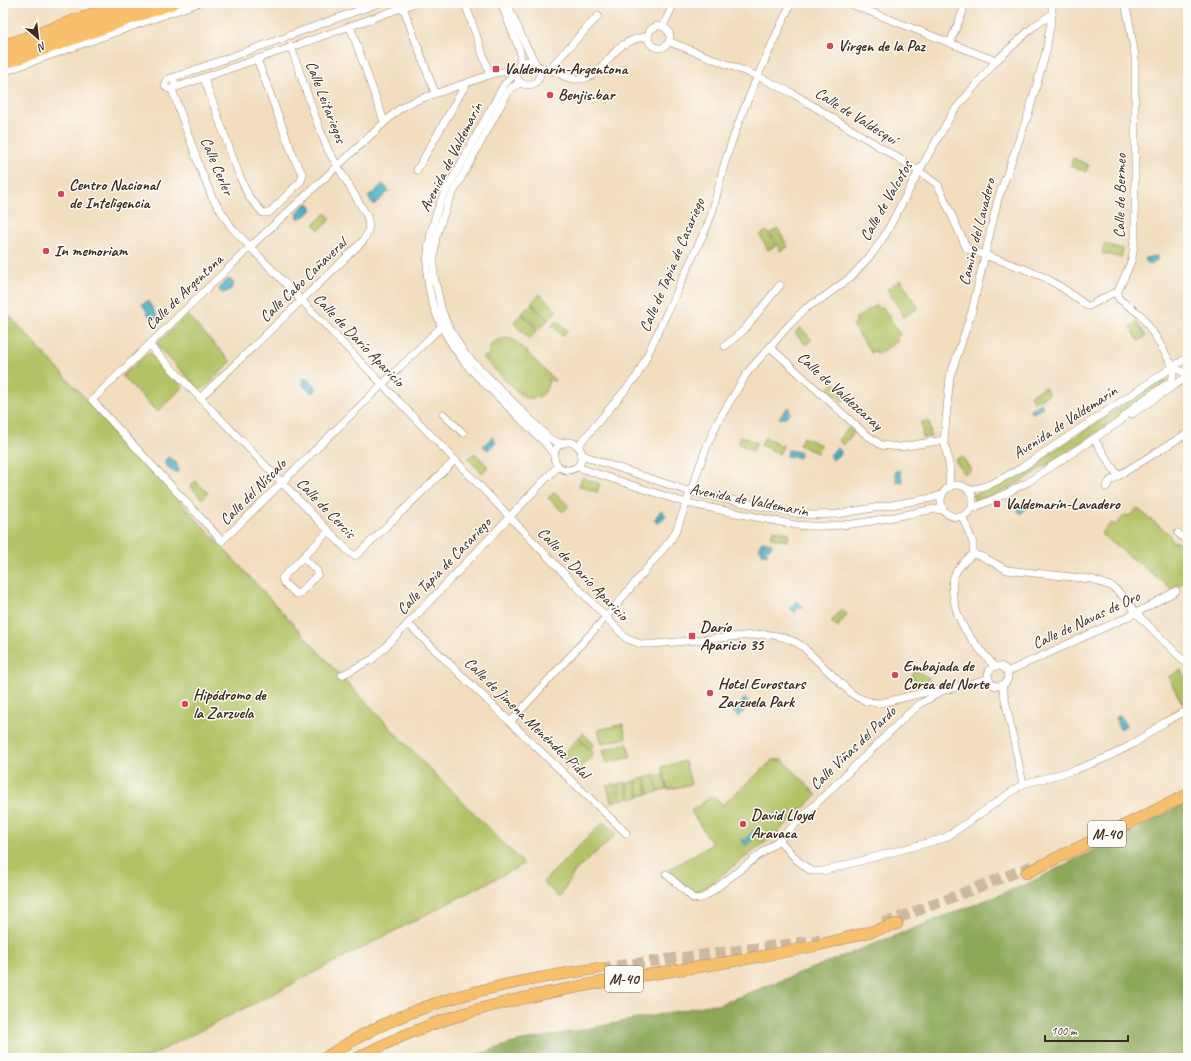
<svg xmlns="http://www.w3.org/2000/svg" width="1191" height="1061" font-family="Caveat,sans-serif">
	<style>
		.green { fill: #b3c265; stroke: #777642 }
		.forest { fill: #8ea85a; stroke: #64693c }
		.water { fill: #42adc1; stroke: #3e6c70 }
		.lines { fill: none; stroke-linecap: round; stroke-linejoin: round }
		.highway-tunnel { stroke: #cdb99f; stroke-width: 11; stroke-dasharray: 11 5.5; stroke-linecap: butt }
		.minor-casing { stroke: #96846e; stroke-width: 8 }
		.highway-casing { stroke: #96846e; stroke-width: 12 }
		.minor { stroke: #fff; stroke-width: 7 }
		.highway { stroke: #f8bf6c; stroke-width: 11 }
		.poi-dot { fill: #d1495b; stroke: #fdfcf7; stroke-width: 1.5 }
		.labels { text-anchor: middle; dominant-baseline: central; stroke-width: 3; stroke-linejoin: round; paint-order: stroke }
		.shield { fill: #fdfcf7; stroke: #75695f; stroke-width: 1 }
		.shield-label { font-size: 15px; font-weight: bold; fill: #3b2a1e }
		.poi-label { font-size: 16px; font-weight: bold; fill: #3b2a1e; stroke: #fdfcf7; text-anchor: start }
		.street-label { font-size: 16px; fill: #3b2a1e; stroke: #fdfcf7 }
	</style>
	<rect width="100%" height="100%" fill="#fdfcf7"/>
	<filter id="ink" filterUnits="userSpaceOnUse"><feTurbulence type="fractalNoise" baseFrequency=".025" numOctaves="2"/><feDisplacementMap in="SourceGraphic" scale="8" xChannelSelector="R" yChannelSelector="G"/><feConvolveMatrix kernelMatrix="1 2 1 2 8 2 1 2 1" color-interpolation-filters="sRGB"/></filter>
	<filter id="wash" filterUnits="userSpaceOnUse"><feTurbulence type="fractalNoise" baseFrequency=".012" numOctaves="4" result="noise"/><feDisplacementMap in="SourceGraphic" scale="16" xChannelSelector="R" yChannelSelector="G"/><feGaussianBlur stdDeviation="0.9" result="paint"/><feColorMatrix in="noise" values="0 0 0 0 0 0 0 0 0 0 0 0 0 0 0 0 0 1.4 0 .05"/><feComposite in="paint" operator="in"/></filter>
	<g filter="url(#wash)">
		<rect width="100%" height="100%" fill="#f2ddbf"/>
		<g class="green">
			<polygon points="1073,158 1089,165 1086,172 1070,166"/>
			<polygon points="326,213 331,219 319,230 314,224"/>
			<polygon points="778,229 788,247 780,251 770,233"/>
			<polygon points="767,231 775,246 768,250 760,235"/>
			<polygon points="1104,244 1123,249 1121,258 1102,253"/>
			<polygon points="901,280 918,308 904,317 887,289"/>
			<polygon points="540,294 557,311 548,320 531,303"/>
			<polygon points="531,304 548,320 539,329 522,313"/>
			<polygon points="876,305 879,309 883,307 900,335 896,337 898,341 877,354 875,350 871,353 853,325 857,322 855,319"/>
			<polygon points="3,309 341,676 421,760 524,864 259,1001 146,1058 3,1058"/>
			<polygon points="522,314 538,330 529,339 513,322"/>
			<polygon points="187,315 231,362 204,389 198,388 158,347 157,344"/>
			<polygon points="557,320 568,331 562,336 552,326"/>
			<polygon points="1137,322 1146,336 1139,341 1130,327"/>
			<polygon points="800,327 812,340 806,345 795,333"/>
			<path d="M509,338L517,342L555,380L553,382L549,378C548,394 539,401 523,397L482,357L484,355L488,358C488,343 495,339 509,338Z"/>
			<polygon points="147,354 152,354 183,387 157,412 122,376"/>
			<polygon points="1163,379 1166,380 1166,383 1135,404 1114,421 1027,478 1005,490 975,502 973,495 1002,483 1023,471"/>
			<polygon points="834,382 849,396 843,402 828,389"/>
			<polygon points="1045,387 1049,394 1034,402 1030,395"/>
			<polygon points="929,421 931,437 923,438 921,422"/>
			<polygon points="849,427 854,433 843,445 838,440"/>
			<polygon points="741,436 757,443 753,451 738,443"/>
			<polygon points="765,437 783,446 779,454 761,445"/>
			<polygon points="803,437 821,445 817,453 799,445"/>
			<polygon points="475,453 488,467 482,473 468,459"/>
			<polygon points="962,456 971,470 964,474 955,460"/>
			<polygon points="582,477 600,484 597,492 579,486"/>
			<polygon points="196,481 208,493 202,499 190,486"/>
			<polygon points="555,492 569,506 563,512 548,498"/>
			<polygon points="1137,508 1169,534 1172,541 1181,543 1188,549 1188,580 1172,589 1101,534 1111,523 1115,525 1125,515 1129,516"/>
			<polygon points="773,530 789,533 788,541 771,538"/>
			<polygon points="841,609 847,614 838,627 831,622"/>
			<polygon points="915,670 929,678 925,685 911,678"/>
			<polygon points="1181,670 1188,683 1188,700 1182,703 1168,677"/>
			<polygon points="623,724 626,738 602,744 598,730"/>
			<polygon points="583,733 594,744 590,749 580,740 594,754 576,772 561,757"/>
			<polygon points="627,743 631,757 607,763 603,750"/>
			<polygon points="773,760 783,760 817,795 775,835 698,893 694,894 668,870 712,844 691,811 714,795 722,805"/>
			<polygon points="685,761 691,784 668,790 662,767"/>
			<polygon points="663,774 667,789 658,791 654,776"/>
			<polygon points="654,776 658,792 649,794 645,778"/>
			<polygon points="645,778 648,794 640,796 636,780"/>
			<polygon points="635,781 639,797 630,799 627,783"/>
			<polygon points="625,782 629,798 621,800 617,784"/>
			<polygon points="615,784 619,800 611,802 607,786"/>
			<polygon points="603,822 617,834 575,871 560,898 543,882"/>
		</g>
		<polygon class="forest" points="1188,802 1188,1058 467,1058 513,1043 714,1004 718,1005 1027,884"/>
		<g class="water">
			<polygon points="383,184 389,191 374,205 368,197"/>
			<path d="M308,203L313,208C309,214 305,218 298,218L297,214L302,207Z"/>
			<polygon points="1157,256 1157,260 1151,265 1147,263 1145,258"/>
			<path d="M230,279L234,283L231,289L224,293L220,292C218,286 224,282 230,279Z"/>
			<polygon points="148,301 159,318 153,322 142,304"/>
			<polygon points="304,378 307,378 313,383 317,389 313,393 304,387 302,380"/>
			<polygon points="1041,403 1043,407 1041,408 1041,410 1032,413 1030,409"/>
			<polygon points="788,407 791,409 789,411 791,412 784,419 782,418 781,419 779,418"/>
			<polygon points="492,437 496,442 488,450 483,446"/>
			<polygon points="837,448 842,452 833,460 829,456"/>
			<polygon points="788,450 800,452 799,458 787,456"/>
			<polygon points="168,457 176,462 179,470 178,472 174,472 168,468 164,461"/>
			<polygon points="900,470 903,482 897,483 895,471"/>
			<polygon points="1024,501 1029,505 1021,514 1017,510"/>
			<polygon points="661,510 666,515 658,524 654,520"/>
			<polygon points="763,541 771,543 772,545 769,549 767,547 765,548 767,550 767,555 763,554 759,547 761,542"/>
			<polygon points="797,601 803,606 798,608 795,613 790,608"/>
			<polygon points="745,698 751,704 738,717 732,711 739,705 743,709 745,707 741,702"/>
			<polygon points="1120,715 1126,726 1120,729 1115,718"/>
			<polygon points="754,830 758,834 746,846 741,840 742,839 744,840"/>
		</g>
	</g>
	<g filter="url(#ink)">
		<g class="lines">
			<g class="highway-tunnel">
				<polyline points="883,923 896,919 1035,865"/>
				<polyline points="600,968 820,940"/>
			</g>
			<g class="minor-casing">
				<g id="minor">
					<polyline points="465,3 490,75"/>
					<polyline points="501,3 520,51 521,63"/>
					<polyline points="507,3 525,44 535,62"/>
					<polyline points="848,3 996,61"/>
					<polyline points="403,7 435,93"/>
					<circle cx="659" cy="37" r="11"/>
					<polyline points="350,26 384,121"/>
					<polyline points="663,26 674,3"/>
					<polyline points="288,36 379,3"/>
					<polyline points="670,42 757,76 792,93 919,171 938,185 967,249 1022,268 1046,278 1064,289 1087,306 1089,306 1111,294 1117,293"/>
					<polyline points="950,43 963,11 963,5"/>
					<polyline points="292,47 415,3"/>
					<circle cx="528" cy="73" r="12"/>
					<path d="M540,68C556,66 564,84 586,78C599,74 608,58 618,49C626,41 637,38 648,36"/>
					<polyline points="549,69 598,16"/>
					<polyline points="3,72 198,3"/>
					<path d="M515,73L504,85L442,198C415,264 425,315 470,369L545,443L554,454"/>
					<polyline points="204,78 239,175 249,197 263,213 269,213 301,181 303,175 294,158 257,59"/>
					<circle cx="170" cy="84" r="5"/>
					<polyline points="169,79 284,38"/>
					<polyline points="521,83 511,88 508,92 448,202 436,237 434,257 434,277 442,311 447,324 464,353 549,438 561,444"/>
					<polyline points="174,88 289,48"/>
					<path d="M172,89L200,168L212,197L232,228L627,639L641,644H654L764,634C778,635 790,638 802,646L851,693C860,700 869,703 881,703L931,691L945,690L988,679"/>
					<polyline points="417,170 466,84"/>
					<polyline points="441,327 222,541 92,400 250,247 398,110 410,103 423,98 495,73 515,70"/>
					<polyline points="149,345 349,552 355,556 360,552 455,460"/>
					<polyline points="725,346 744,330 780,285"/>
					<polyline points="770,347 864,433 881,445 900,447 944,440"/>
					<polyline points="1173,367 1183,372 1188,373"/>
					<path d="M200,398L363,241C369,232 370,226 367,216L328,150L318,125L291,47"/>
					<polyline points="443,414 463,433"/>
					<polyline points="1132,414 1188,376"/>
					<polyline points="1118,423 1136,405 1170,382 1173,377 1173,367 1157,339 1141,315 1119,299 1117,293 1128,269 1132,259 1135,236 1135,56 1129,21 1125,3"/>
					<polyline points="1094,439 1118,476"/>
					<circle cx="568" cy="456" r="14"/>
					<path d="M578,446L637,376L645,360L708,224C717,202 719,178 727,156C744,103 768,53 791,3"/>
					<polyline points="581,454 595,460 691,492 794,513 814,515 838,514 932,498 941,495"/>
					<path d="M577,467L686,503L796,525C842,530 888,518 934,509L943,510"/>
					<circle cx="957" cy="501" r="16"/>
					<polyline points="949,486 950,469 944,440 950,377 972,311 998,199 1028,115 1046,52 1052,14 1052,3"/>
					<polyline points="1106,487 1110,481 1118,476 1186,434"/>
					<path d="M969,490C988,487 1004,478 1021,468L1188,357"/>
					<polyline points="971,509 1005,494 1028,482 1122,420"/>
					<path d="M962,516L973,543V554C966,560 959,565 955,574C952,580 952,589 953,595C958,628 974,642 994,666"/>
					<polyline points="1178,533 1188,542"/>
					<polyline points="973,554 983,557 1007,570 1091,579 1113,587 1128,601 1136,613 1188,665"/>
					<polyline points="303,557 317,571 318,574 301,592 298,594 296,594 284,583 282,578 329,531"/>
					<polyline points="408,624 626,833"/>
					<circle cx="998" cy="676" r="10"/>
					<polyline points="1007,672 1136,613 1176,591"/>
					<polyline points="342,675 373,659 408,624 558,466"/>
					<polyline points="1002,685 1023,784"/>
					<polyline points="510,722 606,617 670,541 677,529 705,451 717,423 747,373 790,324 806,308 824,297 851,277 872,254 885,235 919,171 953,112 996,61 1033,27 1052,14"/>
					<polyline points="779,840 797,860 811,871 823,871 945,838 1023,784 1075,770 1108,757 1133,744 1165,722 1188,710"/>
					<polyline points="666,874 694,899 702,898 706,896 779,840 907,715 920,704 942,691"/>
				</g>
			</g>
			<g class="highway-casing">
				<g id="highway">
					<polyline points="3,46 123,3"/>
					<polyline points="3,54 149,3"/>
					<polyline points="3,64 174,3"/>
					<polyline points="1026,873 1187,795"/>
					<path d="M325,1058C409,1000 501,983 600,968"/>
					<path d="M358,1058C438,1013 526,996 615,980C681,969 749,960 815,946C843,939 870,932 897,924"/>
				</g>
			</g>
			<use href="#minor" class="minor"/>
			<use href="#highway" class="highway"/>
		</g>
	</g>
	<g class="poi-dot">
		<circle cx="830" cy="46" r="4"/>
		<rect x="492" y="65" width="8" height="8" rx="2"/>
		<circle cx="550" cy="95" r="4"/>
		<circle cx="61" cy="194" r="4"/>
		<circle cx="46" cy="251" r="4"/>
		<rect x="993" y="500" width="8" height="8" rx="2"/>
		<rect x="688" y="632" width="8" height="8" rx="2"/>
		<circle cx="895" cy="675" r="4"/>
		<circle cx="710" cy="693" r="4"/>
		<circle cx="185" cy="704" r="4"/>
		<circle cx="743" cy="824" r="4"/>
	</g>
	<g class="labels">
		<g class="shield">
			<rect x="1088" y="821" width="38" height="26" rx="3"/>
			<rect x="605" y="966" width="38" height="26" rx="3"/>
		</g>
		<g class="shield-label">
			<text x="1107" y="834">M-40</text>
			<text x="624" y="979">M-40</text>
		</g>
		<g class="poi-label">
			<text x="838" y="46">Virgen de la Paz</text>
			<text x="504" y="69">Valdemarín-Argentona</text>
			<text x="558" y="95">Benjis.bar</text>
			<text x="69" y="185">Centro Nacional<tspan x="69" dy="18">de Inteligencia</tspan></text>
			<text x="54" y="251">In memoriam</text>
			<text x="1005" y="504">Valdemarín-Lavadero</text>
			<text x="700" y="627">Darío<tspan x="700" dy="18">Aparicio 35</tspan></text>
			<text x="903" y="666">Embajada de<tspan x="903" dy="18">Corea del Norte</tspan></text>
			<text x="718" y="684">Hotel Eurostars<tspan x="718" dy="18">Zarzuela Park</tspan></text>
			<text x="193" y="695">Hipódromo de<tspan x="193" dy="18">la Zarzuela</tspan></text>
			<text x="751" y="815">David Lloyd<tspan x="751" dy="18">Aravaca</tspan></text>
		</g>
		<g class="street-label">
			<text transform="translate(326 102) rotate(69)">Calle Leitariegos</text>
			<text transform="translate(856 116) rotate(32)">Calle de Valdesquí</text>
			<text transform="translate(451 157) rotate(-63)">Avenida de Valdemarín</text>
			<text transform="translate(217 166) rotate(67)">Calle Cerler</text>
			<text transform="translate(1120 196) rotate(-89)">Calle de Bermeo</text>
			<text transform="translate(886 201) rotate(-60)">Calle de Valcotos</text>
			<text transform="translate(977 232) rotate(-76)">Camino del Lavadero</text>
			<text transform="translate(672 265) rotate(-67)">Calle de Tapia de Casariego</text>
			<text transform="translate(303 280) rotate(-44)">Calle Cabo Cañaveral</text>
			<text transform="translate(184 292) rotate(-44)">Calle de Argentona</text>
			<text transform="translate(359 340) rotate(46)">Calle de Darío Aparicio</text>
			<text transform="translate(840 391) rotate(42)">Calle de Valdezcaray</text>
			<text transform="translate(1065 422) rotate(-33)">Avenida de Valdemarín</text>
			<text transform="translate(253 492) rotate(-45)">Calle del Níscalo</text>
			<text transform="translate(749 500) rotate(11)">Avenida de Valdemarín</text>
			<text transform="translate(326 508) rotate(46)">Calle de Cercis</text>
			<text transform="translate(444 566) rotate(-46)">Calle Tapia de Casariego</text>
			<text transform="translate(583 574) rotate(46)">Calle de Darío Aparicio</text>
			<text transform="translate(1086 620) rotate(-25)">Calle de Navas de Oro</text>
			<text transform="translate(527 718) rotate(44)">Calle de Jimena Menéndez Pidal</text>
			<text transform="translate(853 748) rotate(-44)">Calle Viñas del Pardo</text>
		</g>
	</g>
	<rect width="1191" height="1061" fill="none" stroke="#fdfcf7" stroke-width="16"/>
	<g transform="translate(38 38) rotate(152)" stroke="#fdfcf7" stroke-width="3" paint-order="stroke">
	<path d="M0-3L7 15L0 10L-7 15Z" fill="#3b2a1e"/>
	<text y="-6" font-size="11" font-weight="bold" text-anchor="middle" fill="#3b2a1e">N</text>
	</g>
	<path d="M1045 1035v6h83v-6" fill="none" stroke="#3b2a1e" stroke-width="2"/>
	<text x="1051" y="1035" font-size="12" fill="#3b2a1e" stroke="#fdfcf7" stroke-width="3" paint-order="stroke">100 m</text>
</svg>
